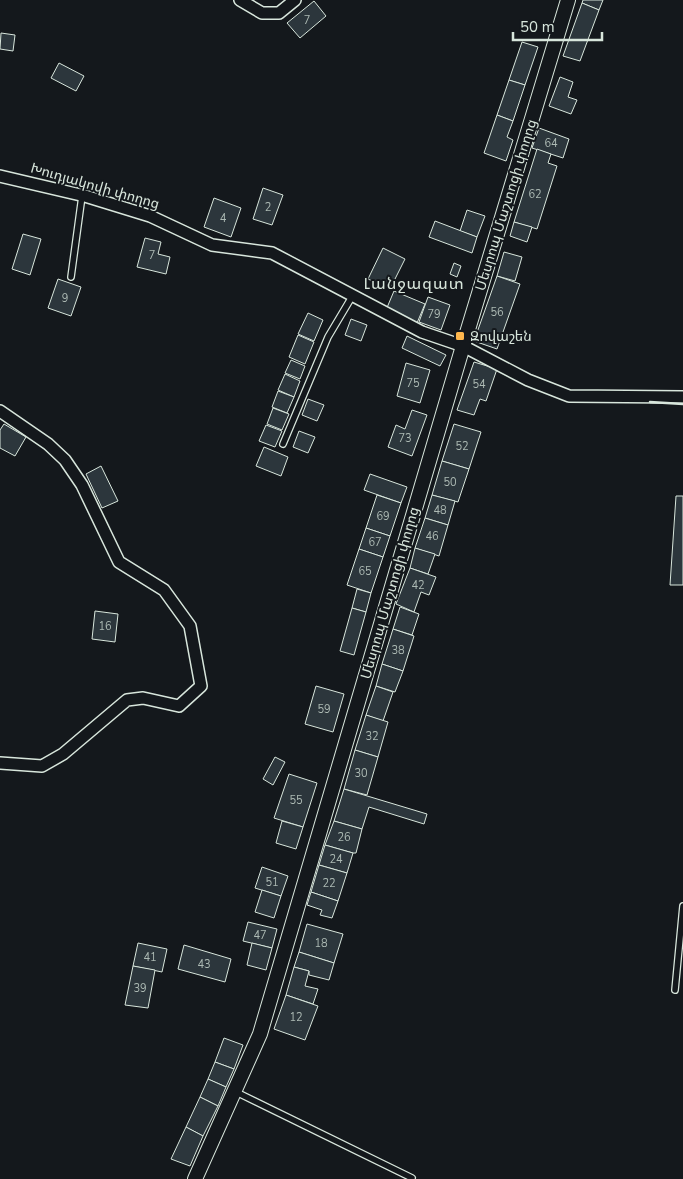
<svg xmlns="http://www.w3.org/2000/svg" width="683" height="1179" font-family="'Nunito Sans','Noto Sans Armenian',sans-serif">
	<style>
		.building { fill: #2c363c; stroke: #d8e6dc }
		.lines { fill: none; stroke-linecap: round; stroke-linejoin: round }
		.service-casing { stroke: #d8e6dc; stroke-width: 8 }
		.minor-casing { stroke: #d8e6dc; stroke-width: 14 }
		.tertiary-casing { stroke: #d8e6dc; stroke-width: 16 }
		.service { stroke: #14181c; stroke-width: 5.5 }
		.minor { stroke: #14181c; stroke-width: 11 }
		.tertiary { stroke: #14181c; stroke-width: 14 }
		.wall { stroke: #d8e6dc; stroke-width: 2.5 }
		.poi-dot { fill: #ffb74d; stroke: #14181c; stroke-width: 2 }
		.labels { text-anchor: middle; dominant-baseline: central; stroke-width: 4; stroke-linejoin: round; paint-order: stroke }
		.number-label { font-size: 11px; fill: #adbab4 }
		.street-label { font-size: 14px; fill: #d8e6dc; stroke: #14181c }
		.poi-label { font-size: 14px; fill: #d8e6dc; stroke: #14181c; text-anchor: start }
		.quarter-label { font-size: 16px; letter-spacing: 1px; fill: #d8e6dc; stroke: #14181c }
	</style>
	<rect width="100%" height="100%" fill="#14181c"/>
	<g class="building">
		<polygon points="583,0 603,0 599,10 582,3"/>
		<polygon points="314,1 326,16 300,38 287,23"/>
		<polygon points="582,3 599,10 580,61 563,56"/>
		<polygon points="1,33 15,35 13,51 0,49"/>
		<polygon points="522,42 538,47 525,85 509,80"/>
		<polygon points="59,63 84,76 76,91 51,78"/>
		<polygon points="560,77 573,82 568,97 577,100 571,114 549,106"/>
		<polygon points="509,80 525,85 513,121 497,115"/>
		<polygon points="497,115 513,121 507,137 513,140 506,161 484,153"/>
		<polygon points="539,128 569,139 563,158 532,148"/>
		<polygon points="537,149 551,154 548,163 557,166 537,229 514,222"/>
		<polygon points="263,188 283,195 272,225 253,219"/>
		<polygon points="214,198 241,208 231,237 204,227"/>
		<polygon points="467,210 485,216 477,237 460,231"/>
		<polygon points="435,221 477,237 472,253 429,237"/>
		<polygon points="514,222 532,227 527,242 510,236"/>
		<polygon points="23,234 41,239 30,275 12,269"/>
		<polygon points="145,238 161,242 158,254 170,257 166,274 137,267"/>
		<polygon points="383,248 405,259 390,289 368,279"/>
		<polygon points="504,252 522,257 515,281 497,276"/>
		<polygon points="454,263 461,266 457,277 450,274"/>
		<polygon points="497,276 520,284 497,349 474,341"/>
		<polygon points="58,279 81,287 71,316 48,308"/>
		<polygon points="394,291 425,304 417,323 386,310"/>
		<polygon points="428,297 450,305 441,330 419,322"/>
		<polygon points="308,313 323,320 314,341 298,334"/>
		<polygon points="351,319 367,325 361,341 345,335"/>
		<polygon points="298,335 314,342 305,364 289,357"/>
		<polygon points="407,336 446,355 440,366 402,348"/>
		<polygon points="291,360 305,366 300,379 285,373"/>
		<polygon points="474,362 497,369 486,401 480,399 474,415 457,410"/>
		<polygon points="406,363 430,370 420,403 397,396"/>
		<polygon points="285,374 300,381 294,397 278,390"/>
		<polygon points="278,391 294,397 287,413 272,407"/>
		<polygon points="308,399 324,405 317,421 302,415"/>
		<polygon points="273,408 289,414 282,430 267,424"/>
		<polygon points="412,410 427,415 412,456 388,447 396,425 405,429"/>
		<polygon points="4,424 26,437 15,456 0,448 0,430"/>
		<polygon points="454,424 481,432 469,469 442,461"/>
		<polygon points="266,425 282,431 275,447 259,441"/>
		<polygon points="299,431 315,437 308,453 293,447"/>
		<polygon points="264,447 288,457 281,476 256,466"/>
		<polygon points="442,461 469,469 458,502 432,495"/>
		<polygon points="101,466 118,501 102,508 86,474"/>
		<polygon points="370,474 407,487 401,503 364,490"/>
		<polygon points="377,495 401,503 390,536 366,528"/>
		<polygon points="432,495 455,501 448,525 425,518"/>
		<polygon points="676,496 683,496 683,585 670,585"/>
		<polygon points="425,518 448,525 439,556 415,548"/>
		<polygon points="366,528 390,536 383,557 359,549"/>
		<polygon points="415,548 435,554 428,574 410,568"/>
		<polygon points="359,549 383,557 371,593 347,585"/>
		<polygon points="410,568 436,577 429,595 421,592 414,612 396,604"/>
		<polygon points="357,589 371,593 366,612 352,608"/>
		<polygon points="400,607 419,614 412,635 393,629"/>
		<polygon points="352,608 366,612 354,655 340,651"/>
		<polygon points="95,611 118,614 115,642 92,639"/>
		<polygon points="393,629 414,636 403,671 382,664"/>
		<polygon points="382,664 403,671 395,692 376,686"/>
		<polygon points="316,686 344,694 333,732 305,724"/>
		<polygon points="376,686 393,692 383,721 366,715"/>
		<polygon points="366,715 388,722 378,757 355,750"/>
		<polygon points="355,750 378,757 367,795 344,789"/>
		<polygon points="275,757 285,762 273,785 263,779"/>
		<polygon points="289,774 317,783 303,827 274,818"/>
		<polygon points="344,789 427,814 424,824 369,807 362,829 334,821"/>
		<polygon points="282,821 303,827 296,849 276,843"/>
		<polygon points="334,821 362,829 356,853 353,853 325,845"/>
		<polygon points="325,845 353,853 347,873 319,865"/>
		<polygon points="319,865 347,873 338,901 311,892"/>
		<polygon points="262,867 288,876 281,896 255,888"/>
		<polygon points="262,890 281,896 274,918 255,912"/>
		<polygon points="311,892 338,901 332,918 320,915 322,910 307,905"/>
		<polygon points="248,922 277,929 272,948 243,941"/>
		<polygon points="307,924 343,934 334,963 299,952"/>
		<polygon points="138,943 167,949 162,972 133,966"/>
		<polygon points="252,943 272,948 266,970 247,965"/>
		<polygon points="184,945 231,959 225,982 178,969"/>
		<polygon points="299,952 334,963 329,980 309,975 309,971 294,967"/>
		<polygon points="133,966 155,970 148,1008 125,1005"/>
		<polygon points="294,967 309,971 305,986 318,989 313,1004 286,995"/>
		<polygon points="286,995 318,1006 305,1040 274,1029"/>
		<polygon points="224,1038 243,1045 234,1069 215,1062"/>
		<polygon points="215,1062 234,1069 226,1087 208,1079"/>
		<polygon points="208,1079 226,1087 218,1106 200,1097"/>
		<polygon points="200,1097 218,1106 203,1136 186,1127"/>
		<polygon points="186,1127 203,1136 190,1166 171,1159"/>
	</g>
	<g class="lines">
		<g class="service-casing">
			<g id="service">
				<polyline points="71,277 82,196"/>
				<polyline points="283,444 328,337 353,295"/>
				<polyline points="675,990 683,906"/>
				<polyline points="234,1091 412,1178"/>
			</g>
		</g>
		<g class="minor-casing">
			<g id="minor">
				<polyline points="240,0 262,13 279,13 295,0"/>
				<polyline points="0,176 85,196 150,216 212,245 272,253 422,332 463,346 528,380 569,396 683,397"/>
				<polyline points="0,411 48,444 65,460 82,485 119,562 164,590 190,626 201,686 179,706 143,698 127,700 63,754 42,766 0,763"/>
			</g>
		</g>
		<g class="tertiary-casing">
			<polyline id="tertiary" points="195,1179 260,1034 463,346 568,0"/>
		</g>
		<use href="#service" class="service"/>
		<use href="#minor" class="minor"/>
		<use href="#tertiary" class="tertiary"/>
		<polyline class="wall" points="650,402 683,404"/>
	</g>
	<rect class="poi-dot" x="455" y="331" width="10" height="10" rx="2.5"/>
	<g class="labels">
		<g class="number-label">
			<text x="307" y="20">7</text>
			<text x="551" y="143">64</text>
			<text x="535" y="194">62</text>
			<text x="268" y="207">2</text>
			<text x="223" y="218">4</text>
			<text x="152" y="255">7</text>
			<text x="65" y="298">9</text>
			<text x="497" y="312">56</text>
			<text x="434" y="314">79</text>
			<text x="413" y="383">75</text>
			<text x="479" y="384">54</text>
			<text x="405" y="438">73</text>
			<text x="462" y="446">52</text>
			<text x="450" y="482">50</text>
			<text x="440" y="510">48</text>
			<text x="383" y="516">69</text>
			<text x="432" y="536">46</text>
			<text x="375" y="542">67</text>
			<text x="365" y="571">65</text>
			<text x="418" y="585">42</text>
			<text x="105" y="626">16</text>
			<text x="398" y="650">38</text>
			<text x="324" y="709">59</text>
			<text x="372" y="736">32</text>
			<text x="361" y="773">30</text>
			<text x="296" y="800">55</text>
			<text x="344" y="837">26</text>
			<text x="336" y="859">24</text>
			<text x="272" y="882">51</text>
			<text x="329" y="883">22</text>
			<text x="260" y="935">47</text>
			<text x="321" y="943">18</text>
			<text x="150" y="957">41</text>
			<text x="204" y="964">43</text>
			<text x="140" y="988">39</text>
			<text x="296" y="1017">12</text>
		</g>
		<g class="street-label">
			<text transform="translate(95 186) rotate(16)">Խուդյակովի փողոց</text>
			<text transform="translate(506 205) rotate(-73)">Մեսրոպ Մաշտոցի փողոց</text>
			<text transform="translate(390 593) rotate(-74)">Մեսրոպ Մաշտոցի փողոց</text>
		</g>
		<g class="poi-label">
			<text x="470" y="336">Զովաշեն</text>
		</g>
		<g class="quarter-label">
			<text x="414" y="284">Լանջազատ</text>
		</g>
	</g>
	<path d="M513 32v8h89v-8" fill="none" stroke="#d8e6dc" stroke-width="2.5"/>
	<text x="520" y="32" font-size="15" fill="#d8e6dc" stroke="#14181c" stroke-width="4" paint-order="stroke">50 m</text>
</svg>
